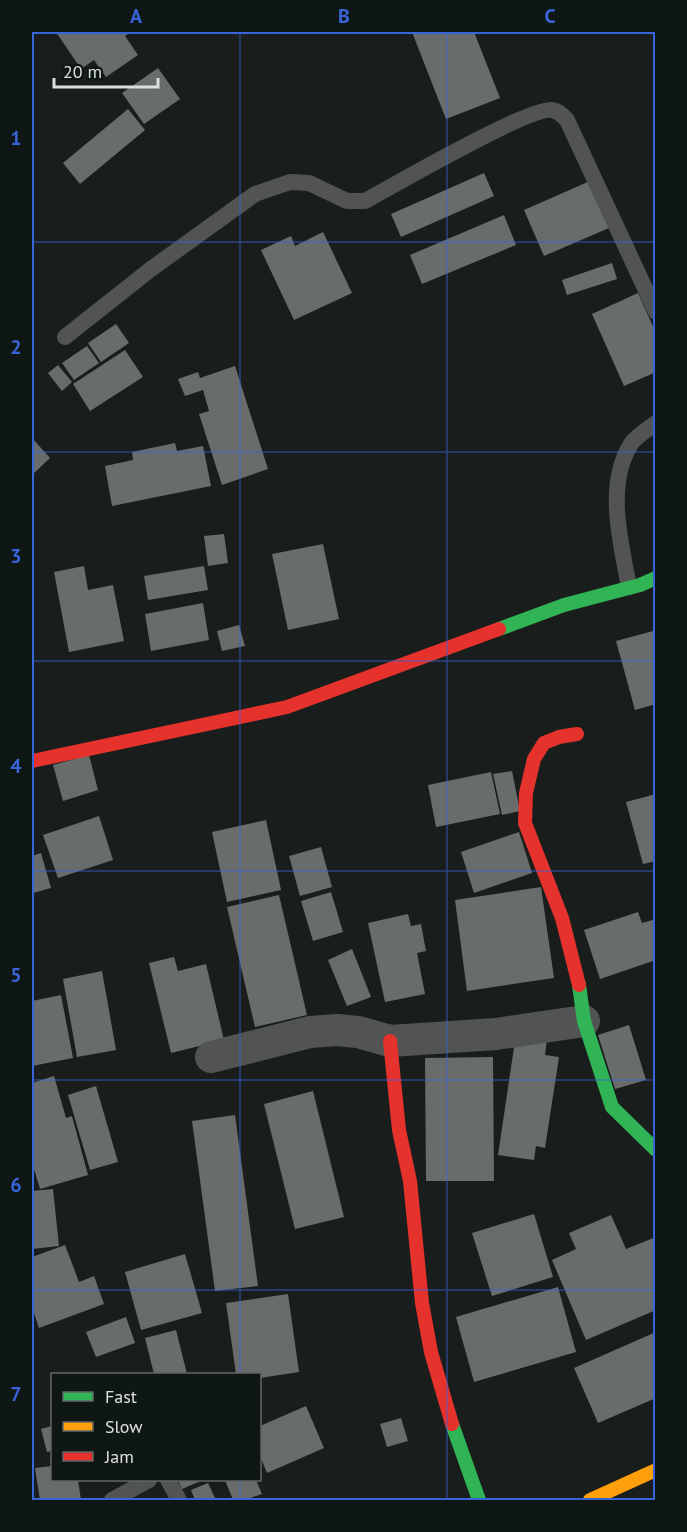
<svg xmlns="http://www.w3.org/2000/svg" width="687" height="1532" font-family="'PT Sans',sans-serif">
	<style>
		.building { fill: #686d6b }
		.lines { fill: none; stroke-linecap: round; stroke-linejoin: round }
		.lane { stroke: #515453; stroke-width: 16 }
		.street { stroke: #515453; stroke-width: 32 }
		.fast { stroke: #30b455; stroke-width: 14 }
		.slow { stroke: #ff9f0a; stroke-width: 14 }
		.jam { stroke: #e5322d; stroke-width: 14 }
		.grid { fill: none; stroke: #3964d9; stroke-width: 1.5; stroke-opacity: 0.55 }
		.neatline { fill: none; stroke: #3964d9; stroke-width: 2 }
		.grid-label { font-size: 20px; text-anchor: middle; font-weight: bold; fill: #3964d9 }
	</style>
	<rect width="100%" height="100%" fill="#191e1c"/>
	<g class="building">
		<polygon points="56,32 131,32 125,36 138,55 106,77 94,60 81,69"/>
		<polygon points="412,32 474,32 500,98 446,119"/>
		<polygon points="158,68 180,99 144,124 122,93"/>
		<polygon points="128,109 145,130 80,184 63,163"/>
		<polygon points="484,173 494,196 401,237 391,214"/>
		<polygon points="590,181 609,228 544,256 524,210"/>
		<polygon points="504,215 516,245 422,284 410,255"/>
		<polygon points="323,232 352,293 294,320 261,250 291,236 295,246"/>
		<polygon points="612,263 617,279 567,295 562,280"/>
		<polygon points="638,293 656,333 656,372 624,386 592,314"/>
		<polygon points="116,324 129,343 101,362 88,343"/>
		<polygon points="87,346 99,363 74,380 62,363"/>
		<polygon points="125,350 143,377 90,411 73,384"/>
		<polygon points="58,365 72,382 62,391 48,373"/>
		<polygon points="235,366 268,469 222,485 199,414 209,411 203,390 185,396 178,379 198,372 200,378"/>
		<polygon points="32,438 50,458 32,475"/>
		<polygon points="175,443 177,451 203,446 211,486 112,506 105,466 133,460 132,452"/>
		<polygon points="224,534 228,563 208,566 204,536"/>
		<polygon points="323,544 339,619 288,630 272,554"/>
		<polygon points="84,566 88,590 113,585 124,641 69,652 54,572"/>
		<polygon points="204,566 208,590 148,600 144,576"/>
		<polygon points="203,603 209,640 151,651 145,614"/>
		<polygon points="239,625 245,646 222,651 217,631"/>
		<polygon points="653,631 656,642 656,704 635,710 616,641"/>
		<polygon points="89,755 98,790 63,801 53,765"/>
		<polygon points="512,771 520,811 502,815 493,774"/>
		<polygon points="491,772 500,814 436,827 428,785"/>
		<polygon points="656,794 656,861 643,864 626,802"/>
		<polygon points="99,816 113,860 58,878 43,835"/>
		<polygon points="266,820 281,890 227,902 212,832"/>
		<polygon points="519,832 532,873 474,893 461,852"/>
		<polygon points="321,847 332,887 300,896 289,856"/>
		<polygon points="41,853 51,888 33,893 32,856"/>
		<polygon points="541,887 554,978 467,991 455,900"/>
		<polygon points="331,892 343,932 313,941 301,901"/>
		<polygon points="279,895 307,1015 255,1027 227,907"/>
		<polygon points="638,912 642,923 656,919 656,960 600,979 584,930"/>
		<polygon points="408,914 411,926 421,924 426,951 417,953 425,994 385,1002 368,923"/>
		<polygon points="352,949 371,997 347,1006 328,960"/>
		<polygon points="174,957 178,971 206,964 224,1040 171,1053 149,963"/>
		<polygon points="102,971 116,1050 77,1057 63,979"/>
		<polygon points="61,995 73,1058 32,1066 32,1001"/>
		<polygon points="629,1025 646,1080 615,1089 598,1035"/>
		<polygon points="516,1034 547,1039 545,1055 559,1057 545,1148 536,1146 534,1160 498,1155"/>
		<polygon points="493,1057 494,1181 426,1181 425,1058"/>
		<polygon points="54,1076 66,1118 72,1116 88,1175 40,1189 34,1169 32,1170 32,1083"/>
		<polygon points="96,1086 118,1162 90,1170 68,1095"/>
		<polygon points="313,1091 344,1217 295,1229 264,1104"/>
		<polygon points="235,1115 258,1286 215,1291 192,1121"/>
		<polygon points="53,1189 59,1246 32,1249 32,1191"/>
		<polygon points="534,1214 553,1277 492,1296 472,1233"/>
		<polygon points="611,1215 626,1249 656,1237 656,1310 586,1340 552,1260 576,1249 569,1233"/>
		<polygon points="65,1245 79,1282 94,1276 104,1304 39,1328 32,1307 32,1257"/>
		<polygon points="185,1254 202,1313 141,1330 125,1272"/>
		<polygon points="558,1287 576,1352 474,1382 456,1317"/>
		<polygon points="288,1294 299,1372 260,1378 260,1374 236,1374 226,1303"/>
		<polygon points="126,1317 135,1343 96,1357 86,1332"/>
		<polygon points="176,1330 187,1374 154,1374 145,1338"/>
		<polygon points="656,1332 656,1398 598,1423 574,1368"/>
		<polygon points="306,1406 324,1448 267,1473 260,1456 260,1426"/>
		<polygon points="401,1418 408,1441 387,1447 380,1424"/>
		<polygon points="52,1426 52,1451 47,1452 41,1429"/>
		<polygon points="52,1466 52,1480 78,1480 81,1500 40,1500 35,1468"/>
		<polygon points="178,1480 203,1480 182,1489"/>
		<polygon points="225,1480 256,1480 262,1494 245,1500 233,1500"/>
		<polygon points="208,1483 216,1500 195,1500 191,1490"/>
	</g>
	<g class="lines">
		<g class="lane">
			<path d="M65,337L151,269L255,194L290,182L309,183L347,201H365C392,186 531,106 552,110C559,111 562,115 567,120L656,312"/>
			<path d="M629,587C621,543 605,485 631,444C636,436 648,429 656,423"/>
			<polyline points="168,1480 179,1500"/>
			<polyline points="112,1500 149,1480"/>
		</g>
		<polyline class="street" points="211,1057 310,1032 337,1030 358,1032 390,1041 496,1034 584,1021"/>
		<g class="fast">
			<polyline points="499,629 564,605 640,585 656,578"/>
			<polyline points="579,985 584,1021 612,1107 656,1150"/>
			<polyline points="452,1424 479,1500"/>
		</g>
		<polyline class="slow" points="590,1500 656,1470"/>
		<g class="jam">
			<polyline points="577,734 559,737 544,743 534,759 526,793 525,823 562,918 579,985"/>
			<polyline points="32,761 287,707 499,629"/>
			<polyline points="390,1041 399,1130 410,1181 422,1303 431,1352 452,1424"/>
		</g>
	</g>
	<path class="grid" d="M240,32V1374M447,32V1500M32,242H656M32,452H656M32,661H656M32,871H656M32,1080H656M32,1290H656M240,1480V1500"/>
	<rect width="687" height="1532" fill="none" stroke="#0e1714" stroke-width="66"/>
	<rect x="51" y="1373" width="210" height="108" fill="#0e1714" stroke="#606765" stroke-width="1.5"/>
	<rect x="63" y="1392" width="30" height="9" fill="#30b455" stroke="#606765" stroke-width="1.5"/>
	<text x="105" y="1403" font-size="18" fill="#dae0de">Fast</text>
	<rect x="63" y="1422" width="30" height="9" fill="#ff9f0a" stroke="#606765" stroke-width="1.5"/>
	<text x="105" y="1433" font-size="18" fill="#dae0de">Slow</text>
	<rect x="63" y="1452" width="30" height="9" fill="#e5322d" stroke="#606765" stroke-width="1.5"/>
	<text x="105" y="1463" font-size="18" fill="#dae0de">Jam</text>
	<path d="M54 78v9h104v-9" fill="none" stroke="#dae0de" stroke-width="3"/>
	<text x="63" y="78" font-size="18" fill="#dae0de" stroke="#0e1714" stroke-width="4.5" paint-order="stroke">20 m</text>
	<rect x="33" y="33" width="621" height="1466" class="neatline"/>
	<g class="grid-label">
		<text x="136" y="23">A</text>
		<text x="344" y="23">B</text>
		<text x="550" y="23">C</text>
		<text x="16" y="145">1</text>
		<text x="16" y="354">2</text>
		<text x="16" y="563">3</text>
		<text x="16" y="773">4</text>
		<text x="16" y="982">5</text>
		<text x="16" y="1192">6</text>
		<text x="16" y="1401">7</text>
	</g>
</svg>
